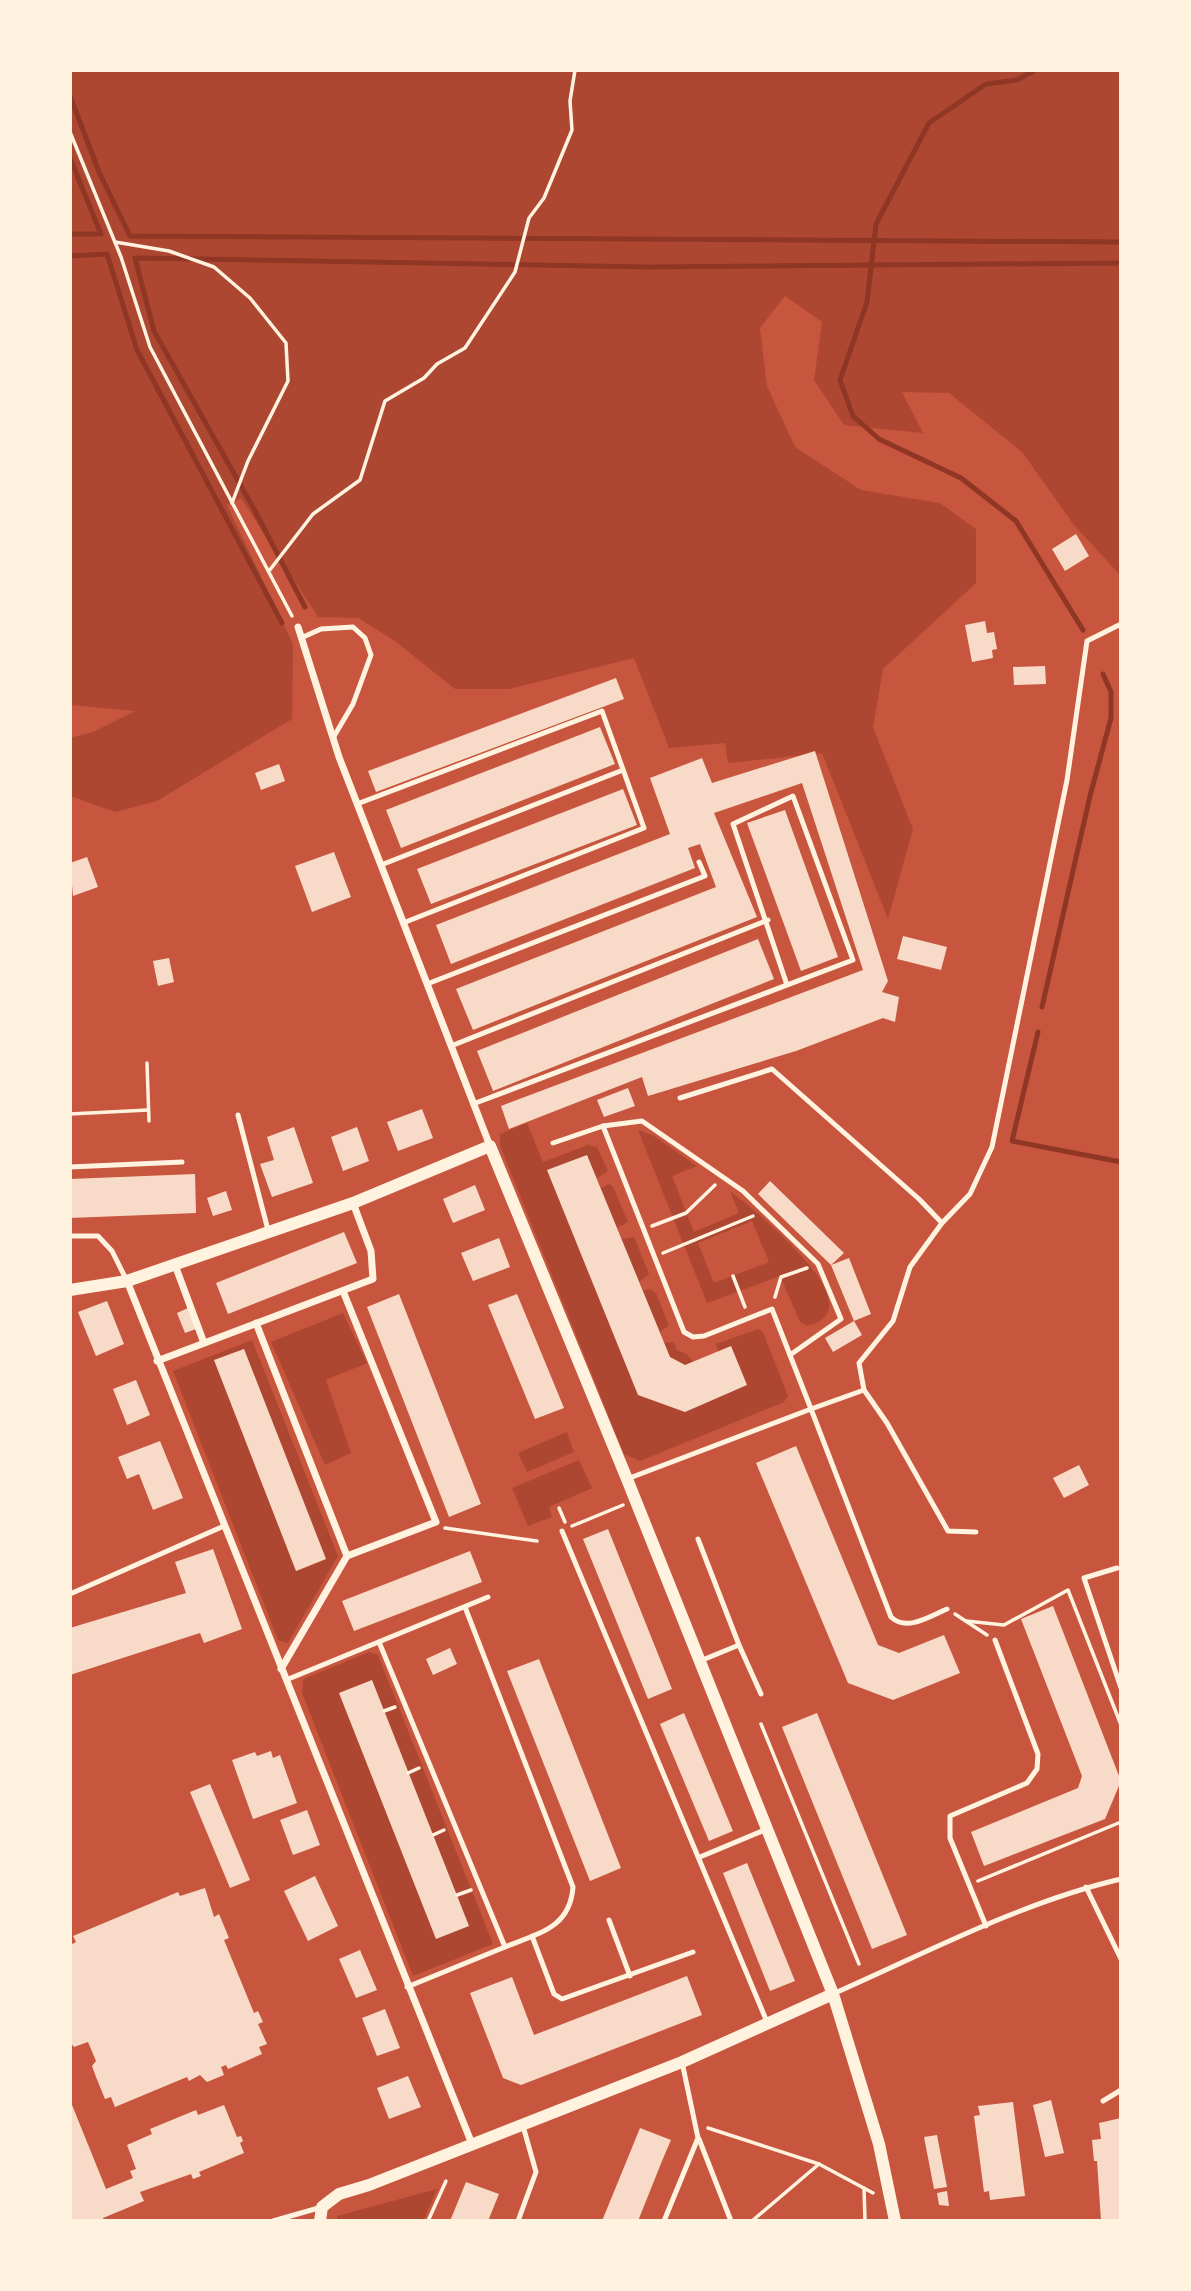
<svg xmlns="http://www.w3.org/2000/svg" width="1191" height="2291" font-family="'Playfair Display',serif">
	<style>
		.green { fill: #ae4732; fill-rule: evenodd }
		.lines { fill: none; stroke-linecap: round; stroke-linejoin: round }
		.stream { stroke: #8f3625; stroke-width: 5 }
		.building { fill: #f7dbc8 }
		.path { stroke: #fff3e0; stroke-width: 3.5 }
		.service { stroke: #fff3e0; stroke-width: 5 }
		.minor { stroke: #fff3e0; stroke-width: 7 }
		.tertiary { stroke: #fff3e0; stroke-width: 12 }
	</style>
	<rect width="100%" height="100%" fill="#c8553d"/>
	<g class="green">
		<polygon points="70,70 1121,70 1121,576 1074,525 1022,452 949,393 902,392 923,433 844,425 814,380 822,322 785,296 760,328 767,386 795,447 861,490 940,503 976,529 976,583 883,669 873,727 913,829 888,919 822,753 728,763 725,743 669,748 634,658 509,689 455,689 395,641 358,618 318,617 241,498 227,505 293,644 292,719 157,801 115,812 70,796 70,738 93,732 135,711 70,705"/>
		<polygon points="527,1123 543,1162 588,1145 597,1147 608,1171 597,1178 601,1188 609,1184 613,1187 628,1222 617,1228 622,1239 634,1237 649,1274 639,1282 643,1291 650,1289 656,1293 669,1325 660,1332 664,1343 674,1342 677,1350 687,1354 693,1362 718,1352 716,1344 758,1329 763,1332 788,1396 784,1402 640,1461 624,1454 500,1146 500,1134"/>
		<path d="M638,1130L654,1136L697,1166L672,1176L694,1232L739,1213L730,1191C752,1208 880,1310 807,1326L800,1322L780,1276L707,1303ZM752,1221L769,1262L714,1283L698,1243Z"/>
		<polygon points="343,1313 367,1363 326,1380 351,1453 325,1465 271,1342"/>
		<path d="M252,1340L338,1556L288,1643L278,1640L173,1371ZM244,1349L326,1559L297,1571L214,1360Z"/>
		<polygon points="567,1432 574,1452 527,1472 518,1453"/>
		<polygon points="579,1460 592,1488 549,1507 552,1517 528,1526 512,1488"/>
		<path d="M369,1652L378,1655L493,1944L413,1976L302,1693L303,1679ZM372,1680L436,1939L339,1693Z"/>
		<polygon points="437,2189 423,2221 337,2221 337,2216"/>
	</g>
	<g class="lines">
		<g class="stream">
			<polyline points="1035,70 1017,80 986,84 929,123 876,224 867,302 840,380 853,416 879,439 961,478 1016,521 1083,630"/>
			<polyline points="70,96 99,172 130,236 1121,242"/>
			<polyline points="70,158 101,234 70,234"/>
			<polyline points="70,256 107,254 137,350 282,623"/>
			<polyline points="305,607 255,511 154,331 135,258 648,267 1121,263"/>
			<polyline points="1042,1007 1090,796 1111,718 1111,692 1103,674"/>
			<polyline points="1038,1032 1012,1141 1121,1162"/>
		</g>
	</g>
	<g class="building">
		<polygon points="1076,534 1089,556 1065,571 1052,549"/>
		<polygon points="985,621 987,633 994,632 997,649 992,650 993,658 972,662 965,625"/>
		<polygon points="1045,666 1046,684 1014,685 1013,667"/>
		<polygon points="616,678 624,699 376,792 368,771"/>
		<polygon points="600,727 615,764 401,848 386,810"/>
		<polygon points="815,751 888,981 882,992 899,997 895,1022 883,1018 796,1051 648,1096 642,1077 509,1129 501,1106 863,970 802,783 714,813 757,917 473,1030 456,989 716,887 700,844 688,848 695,868 451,964 436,925 670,834 650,778 702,758 712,783"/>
		<polygon points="279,764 285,781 261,790 255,773"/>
		<polygon points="623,789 637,825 431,904 417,869"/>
		<polygon points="785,810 838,957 801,971 747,823"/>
		<polygon points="334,852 351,897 312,912 295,866"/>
		<polygon points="87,857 98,887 73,896 70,863"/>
		<polygon points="903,936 947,947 941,970 897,959"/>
		<polygon points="758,939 774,979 493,1091 477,1051"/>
		<polygon points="169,958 174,982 158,986 153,961"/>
		<polygon points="628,1088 635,1106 604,1117 597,1100"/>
		<polygon points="422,1109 433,1138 398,1151 387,1122"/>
		<polygon points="294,1127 313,1183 272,1197 260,1164 274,1160 267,1137"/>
		<polygon points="357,1127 369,1161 343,1171 331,1137"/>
		<polygon points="587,1155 670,1357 685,1365 731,1346 747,1385 685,1412 638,1395 547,1170"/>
		<polygon points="195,1174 196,1213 70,1218 70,1179"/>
		<polygon points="770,1181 844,1253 831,1265 849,1258 871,1314 854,1321 862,1335 833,1352 825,1338 854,1321 831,1265 758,1194"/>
		<polygon points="475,1185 485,1210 453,1223 443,1199"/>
		<polygon points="226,1191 232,1210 213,1216 207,1198"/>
		<polygon points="344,1232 357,1263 228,1314 216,1283"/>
		<polygon points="499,1238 510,1267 473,1281 461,1253"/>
		<polygon points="399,1294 481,1504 449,1517 367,1307"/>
		<polygon points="517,1294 564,1408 535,1419 488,1305"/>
		<polygon points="107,1301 124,1344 96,1356 78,1312"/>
		<polygon points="188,1308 196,1329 185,1333 177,1313"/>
		<polygon points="244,1349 326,1559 296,1571 214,1360"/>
		<polygon points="136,1380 150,1415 127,1425 113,1389"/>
		<polygon points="160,1441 183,1498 153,1510 139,1474 127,1479 118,1457"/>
		<polygon points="796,1446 878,1645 899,1653 944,1635 960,1673 893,1700 848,1683 756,1463"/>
		<polygon points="1079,1465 1089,1485 1064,1498 1053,1478"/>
		<polygon points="608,1529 672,1689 648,1699 583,1539"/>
		<polygon points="213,1549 242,1629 204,1643 200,1633 70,1675 70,1628 186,1593 175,1562"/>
		<polygon points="470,1551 482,1582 354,1631 342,1601"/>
		<polygon points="1053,1606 1121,1781 1105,1819 984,1866 971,1832 1078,1788 1082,1776 1021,1619"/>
		<polygon points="450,1648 457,1664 433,1675 426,1659"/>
		<polygon points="539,1659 621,1868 590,1881 507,1671"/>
		<polygon points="372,1680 469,1926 436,1939 339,1693"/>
		<polygon points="684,1713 733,1831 709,1841 660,1724"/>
		<polygon points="817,1713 907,1935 872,1949 782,1727"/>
		<polygon points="271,1751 273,1758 280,1755 297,1803 253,1819 232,1760 255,1752 257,1756"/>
		<polygon points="210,1784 250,1880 230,1888 190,1792"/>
		<polygon points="307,1810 320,1845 293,1855 280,1820"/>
		<polygon points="747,1863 795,1981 770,1991 723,1873"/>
		<polygon points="315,1876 338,1926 308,1941 284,1891"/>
		<polygon points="205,1888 214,1917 219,1914 229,1938 224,1940 254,2013 258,2011 263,2022 258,2024 267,2044 259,2047 262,2054 228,2069 226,2065 221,2067 224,2075 207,2082 200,2075 189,2081 187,2077 115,2107 111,2097 105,2099 96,2077 92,2066 96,2061 88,2042 74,2047 70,2042 70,1945 76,1942 73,1936 178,1892 180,1896"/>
		<polygon points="360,1950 377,1990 356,1998 339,1959"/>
		<polygon points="687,1976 702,2015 521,2085 503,2078 470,1993 512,1977 534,2035"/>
		<polygon points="385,2009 400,2048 377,2056 362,2018"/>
		<polygon points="408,2076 421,2107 389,2119 377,2088"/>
		<polygon points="70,2100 106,2189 133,2178 130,2171 136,2169 127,2145 152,2134 150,2129 196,2110 198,2115 224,2105 237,2137 241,2136 243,2141 240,2143 244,2153 199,2172 201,2176 193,2179 191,2174 140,2192 144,2201 103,2218 104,2221 70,2221"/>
		<polygon points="1051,2100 1064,2153 1045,2157 1033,2105"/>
		<polygon points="1013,2102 1025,2196 990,2200 989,2191 984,2192 974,2116 980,2115 978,2106"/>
		<polygon points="1121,2118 1121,2221 1101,2221 1097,2161 1094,2161 1092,2140 1101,2139 1099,2123"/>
		<polygon points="640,2128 671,2140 662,2161 638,2221 602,2221"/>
		<polygon points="937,2135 947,2187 934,2189 924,2137"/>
		<polygon points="466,2182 499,2194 488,2221 450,2221"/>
		<polygon points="947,2191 949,2206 939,2205 937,2193"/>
	</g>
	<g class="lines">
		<g class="path">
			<polyline points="70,132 121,257 150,347 292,616"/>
			<polyline points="115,242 169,251 214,267 250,298 286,343 288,381 248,461 232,503"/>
			<polyline points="269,571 313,514 360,480 385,401 424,378 437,364 465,348 515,272 529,218 544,198 572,130 570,101 575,70"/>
			<polyline points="147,1063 149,1121"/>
			<polyline points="70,1114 148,1110"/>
			<polyline points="652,1226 686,1213 715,1185"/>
			<polyline points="663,1253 753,1216"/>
			<polyline points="733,1276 745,1307"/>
			<polyline points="775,1297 781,1277 807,1268"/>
			<polyline points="559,1508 565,1522"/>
			<polyline points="572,1526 623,1505"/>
			<polyline points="445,1528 537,1541"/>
			<polyline points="955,1614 987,1635"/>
			<polyline points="966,1621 1004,1625 1068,1590 1121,1725"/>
			<polyline points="384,1711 395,1707"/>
			<polyline points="761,1724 859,1964"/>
			<polyline points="408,1773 419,1768"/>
			<polyline points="433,1835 444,1830"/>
			<polyline points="978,1881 1121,1822"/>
			<polyline points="457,1895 471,1890"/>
			<polyline points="708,2128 819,2164 873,2193"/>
			<polyline points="864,2188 865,2221"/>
			<polyline points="428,2221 446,2181"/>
			<polyline points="752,2221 819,2164"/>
		</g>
		<g class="service">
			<polyline points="301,638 321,629 353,627 365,638 371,655 353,704 333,738"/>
			<polyline points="357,804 602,711 644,828 403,923"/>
			<polyline points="381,865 623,770"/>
			<polyline points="427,984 705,876 699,862"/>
			<polyline points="451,1046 768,920"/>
			<polyline points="680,1098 772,1069 919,1199 942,1223"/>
			<polyline points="473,1104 853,960 793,796 733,824 787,985"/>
			<polyline points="238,1115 268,1230"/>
			<polyline points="603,1126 642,1121 743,1191 818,1264 841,1319 790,1355"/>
			<polyline points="553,1143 603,1126 684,1332 693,1337 704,1336 772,1309 811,1409 627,1479"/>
			<polyline points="70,1167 182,1162"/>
			<polyline points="70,1236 98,1236 112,1251 127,1281"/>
			<path d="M864,1390L811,1409L891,1617C907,1632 930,1616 947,1609"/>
			<polyline points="562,1531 767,2022"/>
			<polyline points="976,1532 948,1531 887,1423 864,1390 859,1363 893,1321 910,1267 942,1223 970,1194 992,1147 1067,780 1087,641 1121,624"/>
			<polyline points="698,1539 739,1645 700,1661"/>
			<polyline points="1117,1568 1084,1578 1121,1688"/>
			<polyline points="70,1594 224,1526"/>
			<path d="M465,1607L573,1887C570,1928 539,1933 505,1947"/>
			<polyline points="379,1642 505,1947 407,1987"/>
			<polyline points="739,1645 761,1694"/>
			<polyline points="286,1680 488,1597"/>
			<polyline points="700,1857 767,1829"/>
			<polyline points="1086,1887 1121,1959"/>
			<polyline points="609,1920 630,1976"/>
			<polyline points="986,1926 950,1838 950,1816 1027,1783 1037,1769 1038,1754 995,1640"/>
			<polyline points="532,1936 554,1994 562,1999 693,1952"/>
			<path d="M835,1993C928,1952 1022,1902 1121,1879"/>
			<polyline points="1103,2101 1121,2090"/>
			<polyline points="699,2139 731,2221"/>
			<polyline points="273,2221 322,2207"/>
			<polyline points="518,2221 536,2172 523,2126"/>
			<polyline points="664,2221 698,2138 682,2062"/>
		</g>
		<g class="minor">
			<polyline points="298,627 339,757 490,1146"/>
			<polyline points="175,1265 204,1343"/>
			<polyline points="127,1281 472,2144"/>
			<polyline points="343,1291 436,1522 347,1556"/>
			<polyline points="256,1323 347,1556 281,1669"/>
			<polyline points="157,1361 373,1279 371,1251 353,1203"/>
		</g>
		<g class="tertiary">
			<polyline points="70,1290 127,1281 353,1203 490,1146 627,1479 833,1994 879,2144 895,2221"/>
			<polyline points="320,2221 322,2207 339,2194 369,2185 682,2062 833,1994"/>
		</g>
	</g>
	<rect width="1191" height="2291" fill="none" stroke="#fff3e0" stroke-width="144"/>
</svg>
